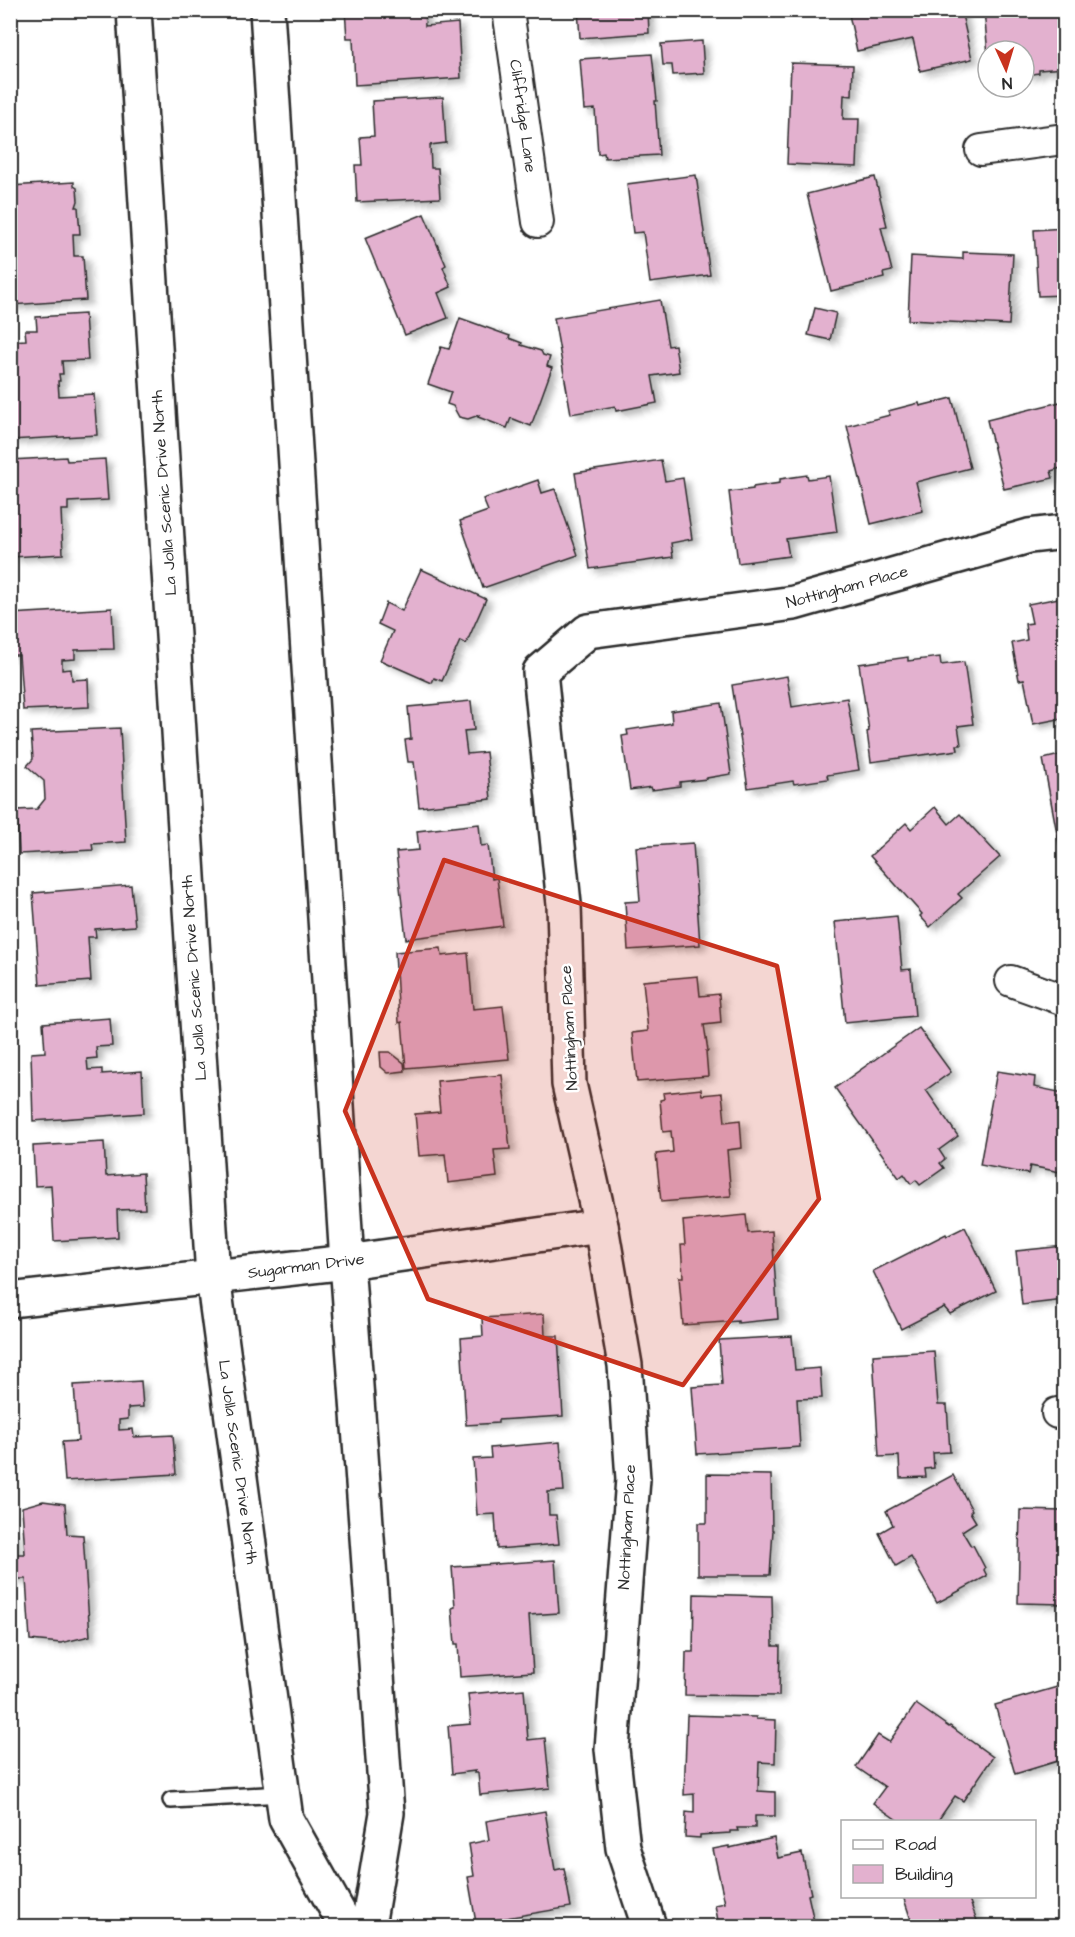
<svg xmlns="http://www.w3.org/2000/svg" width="1075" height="1937" font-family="'Architects Daughter',sans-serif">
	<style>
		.building { fill: #e3b1cf; stroke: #2b2b2b; stroke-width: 1.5; filter: url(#shadow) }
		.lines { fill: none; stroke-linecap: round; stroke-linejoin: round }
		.lane-casing { stroke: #2b2b2b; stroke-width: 20 }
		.street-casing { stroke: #2b2b2b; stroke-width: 34 }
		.secondary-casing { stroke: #2b2b2b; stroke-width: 38 }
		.lane { stroke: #fff; stroke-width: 15 }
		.street { stroke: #fff; stroke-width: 30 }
		.secondary { stroke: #fff; stroke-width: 33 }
		.marked { fill: #c8321e; fill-opacity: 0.2; stroke: #c8321e; stroke-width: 4.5; stroke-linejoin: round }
		.labels { text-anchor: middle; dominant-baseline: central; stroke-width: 5; stroke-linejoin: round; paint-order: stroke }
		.street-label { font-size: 16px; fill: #2b2b2b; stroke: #fff }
	</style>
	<defs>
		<filter id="shadow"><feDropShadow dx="6" dy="4" stdDeviation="3" flood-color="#0004"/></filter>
	</defs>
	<rect width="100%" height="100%" fill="#fff"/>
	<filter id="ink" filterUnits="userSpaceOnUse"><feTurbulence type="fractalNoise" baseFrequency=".0167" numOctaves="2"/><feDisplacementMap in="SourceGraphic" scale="12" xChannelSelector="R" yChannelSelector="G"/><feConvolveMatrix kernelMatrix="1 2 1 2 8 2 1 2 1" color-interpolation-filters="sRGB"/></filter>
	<g filter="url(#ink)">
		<g class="building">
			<polygon points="345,10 424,10 425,26 458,23 461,78 355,85 353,38 347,38"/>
			<polygon points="578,10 648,10 649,33 580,38"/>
			<polygon points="848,10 961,10 972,59 920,71 913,39 857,51"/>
			<polygon points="984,10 1064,10 1064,68 1039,70 1039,73 1024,75 1024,51 988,51 988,55"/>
			<polygon points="702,41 704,73 673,75 672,65 663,65 661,44"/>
			<polygon points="652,54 657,101 655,101 659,155 605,158 604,153 598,154 595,109 584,110 580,59"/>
			<polygon points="791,63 853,65 852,96 844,95 843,119 859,119 857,167 787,164"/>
			<polygon points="443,97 446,143 430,145 431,168 438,168 440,198 357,202 355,165 362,165 360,137 374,136 372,101"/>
			<polygon points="696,175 710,275 650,283 643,232 633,233 627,184"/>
			<polygon points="875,177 887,226 881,227 892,271 883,273 884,278 831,291 807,194"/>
			<polygon points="74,182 74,186 77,188 78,201 76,207 78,207 80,234 73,234 74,256 83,256 86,300 10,305 10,186"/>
			<polygon points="424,214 446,265 443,267 451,287 438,293 448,318 405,335 365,238"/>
			<polygon points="1064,228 1064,295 1038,296 1034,230"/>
			<polygon points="963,252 1013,254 1009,325 908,320 911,256 963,259"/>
			<polygon points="660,300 668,346 675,345 679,372 652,376 657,403 616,411 615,406 571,414 554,318"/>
			<polygon points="815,308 836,313 830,340 808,335"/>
			<polygon points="85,314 88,360 62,361 63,374 59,374 60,381 58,381 59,396 94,394 97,435 10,440 10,341 26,340 25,330 37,330 36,317"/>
			<polygon points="460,318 510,336 509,338 522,343 521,345 541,351 543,355 550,357 547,366 552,368 531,426 511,418 507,428 478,417 479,415 468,419 459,417 453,406 447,404 451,392 428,384 441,347 449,349"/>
			<polygon points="952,398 970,468 916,482 923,511 871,524 847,426 890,415 888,411 919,403 920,406"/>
			<polygon points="1064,401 1064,467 1051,471 1053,478 1004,489 987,420"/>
			<polygon points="66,457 67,461 105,459 108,500 68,502 68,510 61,510 63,554 12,557 10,460"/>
			<polygon points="661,460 665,481 683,478 692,539 671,543 673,557 590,569 575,473"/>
			<polygon points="807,475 808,479 829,476 837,532 786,539 789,556 738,563 729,492 753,489 753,487 780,483 780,479"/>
			<polygon points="538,480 542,493 555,489 578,555 483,588 460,521 488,511 483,499"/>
			<polygon points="421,569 486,599 466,644 460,641 442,681 434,678 432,683 380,660 393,631 378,624 386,603 402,611"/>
			<polygon points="1064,597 1064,718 1033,724 1024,679 1019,680 1012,643 1027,640 1025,624 1032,623 1028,604"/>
			<polygon points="112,608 114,649 75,650 75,659 62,660 62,670 71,669 72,680 88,679 89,707 23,710 19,655 10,655 10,614"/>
			<polygon points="908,657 908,661 940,657 941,665 964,662 973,724 958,726 961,745 957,745 958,750 871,762 867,732 869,731 859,664"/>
			<polygon points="787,676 792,707 847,698 859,770 827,775 828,779 794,784 793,781 748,788 732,685"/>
			<polygon points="471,701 474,730 464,731 467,754 486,752 491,799 419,807 414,762 408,762 405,740 411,739 408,707"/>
			<polygon points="721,703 731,774 707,778 707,779 680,782 680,786 652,790 651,787 630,790 622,736 628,735 627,730 672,723 671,711"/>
			<polygon points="120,728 126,842 92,844 93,850 19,854 17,810 37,809 45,799 44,781 27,766 33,759 31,732"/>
			<polygon points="1064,754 1064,843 1059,844 1043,759"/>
			<polygon points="935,807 949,824 960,814 1000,857 958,894 962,898 930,927 920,916 922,914 870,856 906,823 911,829"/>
			<polygon points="479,824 481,846 488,845 492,879 497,878 503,926 406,939 396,852 419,850 417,831"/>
			<polygon points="693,843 700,945 628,950 625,902 640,901 636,847"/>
			<polygon points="131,885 135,926 95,929 96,937 88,937 91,981 40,985 33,893"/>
			<polygon points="897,916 902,970 911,969 911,971 915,1016 845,1023 835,922"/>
			<polygon points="441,948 442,956 468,953 473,1009 503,1006 509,1059 406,1068 402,1022 399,1023 395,952"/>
			<polygon points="698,976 700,996 719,994 721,1023 704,1025 708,1051 706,1051 708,1076 637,1082 632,1033 648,1031 643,981"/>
			<polygon points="110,1018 112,1046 96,1047 97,1058 87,1059 88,1070 102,1069 102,1074 142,1071 144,1113 33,1121 31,1053 45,1052 43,1023"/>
			<polygon points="919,1028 951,1072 926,1090 958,1136 939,1150 945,1159 940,1163 944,1168 920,1185 916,1180 911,1184 904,1174 899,1178 835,1088"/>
			<polygon points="380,1052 390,1052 404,1063 405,1071 388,1073 381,1067"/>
			<polygon points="997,1071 1035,1077 1034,1087 1064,1093 1064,1152 1060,1172 1030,1166 1028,1174 980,1165"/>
			<polygon points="502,1075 510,1149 494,1150 497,1177 448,1183 445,1154 419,1156 415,1114 440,1112 437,1081"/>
			<polygon points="701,1089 702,1095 722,1093 725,1122 740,1120 742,1148 727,1150 731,1196 661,1202 656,1154 673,1152 671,1131 663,1132 660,1100 664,1099 663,1093"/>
			<polygon points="104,1142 106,1176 143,1173 145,1209 117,1210 118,1237 54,1241 51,1185 35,1186 33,1146"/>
			<polygon points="746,1215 748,1233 772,1231 778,1319 738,1323 738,1321 683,1325 679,1277 683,1277 681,1245 685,1245 683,1221"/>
			<polygon points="965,1227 996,1291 950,1314 944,1307 901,1329 873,1271 946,1234 947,1236"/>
			<polygon points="1064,1246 1064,1300 1022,1305 1016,1251"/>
			<polygon points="544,1314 545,1336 558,1336 563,1416 498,1420 498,1423 466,1425 461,1338 483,1336 482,1318"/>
			<polygon points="792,1336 795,1370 820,1368 822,1398 797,1399 800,1447 697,1454 692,1387 722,1385 719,1340"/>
			<polygon points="934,1351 938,1405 947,1405 950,1452 933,1453 934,1468 925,1469 926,1477 900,1478 899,1456 879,1457 873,1355"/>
			<polygon points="141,1381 143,1407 128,1408 128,1419 119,1420 119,1430 133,1429 134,1437 173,1435 176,1474 65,1481 62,1442 78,1441 74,1385"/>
			<polygon points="560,1442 564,1491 548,1492 549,1515 556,1515 559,1544 497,1549 495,1514 477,1515 473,1459 491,1458 490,1448"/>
			<polygon points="707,1474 771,1475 772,1530 773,1530 770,1575 698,1575 698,1523 707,1523"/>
			<polygon points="953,1475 972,1510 970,1512 976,1522 962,1531 971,1546 973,1545 985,1568 984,1570 987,1576 937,1603 911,1557 896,1566 879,1533 893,1525 886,1511"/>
			<polygon points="43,1501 65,1504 67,1534 83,1535 90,1636 61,1643 30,1640 26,1579 10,1579 10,1530 14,1530 16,1554 25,1554 22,1507"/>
			<polygon points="1020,1510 1063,1511 1062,1519 1064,1519 1064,1604 1018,1603"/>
			<polygon points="555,1560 559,1613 529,1615 533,1672 460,1677 458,1644 455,1644 452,1608 455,1607 452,1567"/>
			<polygon points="694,1594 772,1596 773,1646 780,1646 779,1696 685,1695 686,1652 693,1652"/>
			<polygon points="1064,1685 1064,1749 1059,1751 1061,1760 1015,1774 995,1705"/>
			<polygon points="524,1689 528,1740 545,1738 550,1788 480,1795 478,1773 474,1773 475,1771 452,1774 448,1726 471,1724 468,1694"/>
			<polygon points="916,1704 949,1727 950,1726 993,1757 963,1801 955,1796 937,1822 900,1822 873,1803 885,1787 856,1767 878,1735 889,1742"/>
			<polygon points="687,1715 756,1717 756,1719 776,1720 775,1763 759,1762 758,1791 775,1792 775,1816 755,1816 755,1828 737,1828 738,1831 730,1831 730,1833 700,1835 700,1838 685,1837 686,1812 694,1813 694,1794 684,1795"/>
			<polygon points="545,1811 555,1870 564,1868 571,1907 476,1923 468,1877 474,1876 469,1844 489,1840 486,1821"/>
			<polygon points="774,1838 778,1858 802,1853 811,1894 808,1895 815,1926 719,1926 715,1905 725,1903 713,1849 729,1846 729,1848"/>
			<polygon points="903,1896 976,1896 969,1899 979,1926 913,1926"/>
		</g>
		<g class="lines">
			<g class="lane-casing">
				<polyline id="lane" points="171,1800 283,1794"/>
			</g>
			<g class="street-casing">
				<g id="street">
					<polyline points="508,10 538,222"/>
					<polyline points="981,150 1064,139"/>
					<polyline points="1011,981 1064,1000"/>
					<polyline points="1057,1413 1064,1412"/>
				</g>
			</g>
			<g class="secondary-casing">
				<g id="secondary">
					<polyline points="134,10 213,1277 286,1819 346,1926"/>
					<polyline points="267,10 347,1262 387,1813 368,1926"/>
					<polyline points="10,1300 347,1262 601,1226"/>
					<polyline points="649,1926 623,1848 612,1749 633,1479 625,1365 601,1226 569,1084 564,904 540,672 588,631 794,603 1029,536 1064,532"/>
				</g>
			</g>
			<use href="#lane" class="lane"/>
			<use href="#street" class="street"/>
			<use href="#secondary" class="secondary"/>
		</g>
	</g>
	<path class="marked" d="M444,860L777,966L819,1199L683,1385L428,1299L345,1111Z"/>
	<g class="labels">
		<g class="street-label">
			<text transform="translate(523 116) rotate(82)">Cliffridge Lane</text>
			<text transform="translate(164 493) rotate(-94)">La Jolla Scenic Drive North</text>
			<text transform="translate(847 587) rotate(-15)">Nottingham Place</text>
			<text transform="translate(194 978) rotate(-94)">La Jolla Scenic Drive North</text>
			<text transform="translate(569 1028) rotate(-93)">Nottingham Place</text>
			<text transform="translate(306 1266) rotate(-7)">Sugarman Drive</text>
			<text transform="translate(238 1462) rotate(82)">La Jolla Scenic Drive North</text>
			<text transform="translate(627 1527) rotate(-87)">Nottingham Place</text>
		</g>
	</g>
	<rect width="1075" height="1937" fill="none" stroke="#fff" stroke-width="36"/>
	<rect x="18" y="18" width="1039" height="1901" fill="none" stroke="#2b2b2b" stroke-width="2" filter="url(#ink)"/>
	<rect x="841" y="1820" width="195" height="78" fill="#ffffff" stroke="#aaaaaa" stroke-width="1.5"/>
	<rect x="853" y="1840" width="30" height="9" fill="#ffffff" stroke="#aaaaaa" stroke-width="1.5"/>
	<text x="895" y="1850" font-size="18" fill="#2b2b2b">Road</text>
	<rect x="853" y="1865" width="30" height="18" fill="#e3b1cf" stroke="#aaaaaa" stroke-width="1.5"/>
	<text x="895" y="1880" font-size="18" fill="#2b2b2b">Building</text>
	<g transform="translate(1006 69) rotate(176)"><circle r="28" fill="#ffffff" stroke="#aaaaaa" stroke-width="1.5"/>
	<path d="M0-4.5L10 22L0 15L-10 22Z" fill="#c8321e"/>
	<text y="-9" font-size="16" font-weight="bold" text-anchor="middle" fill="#2b2b2b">N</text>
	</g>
</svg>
